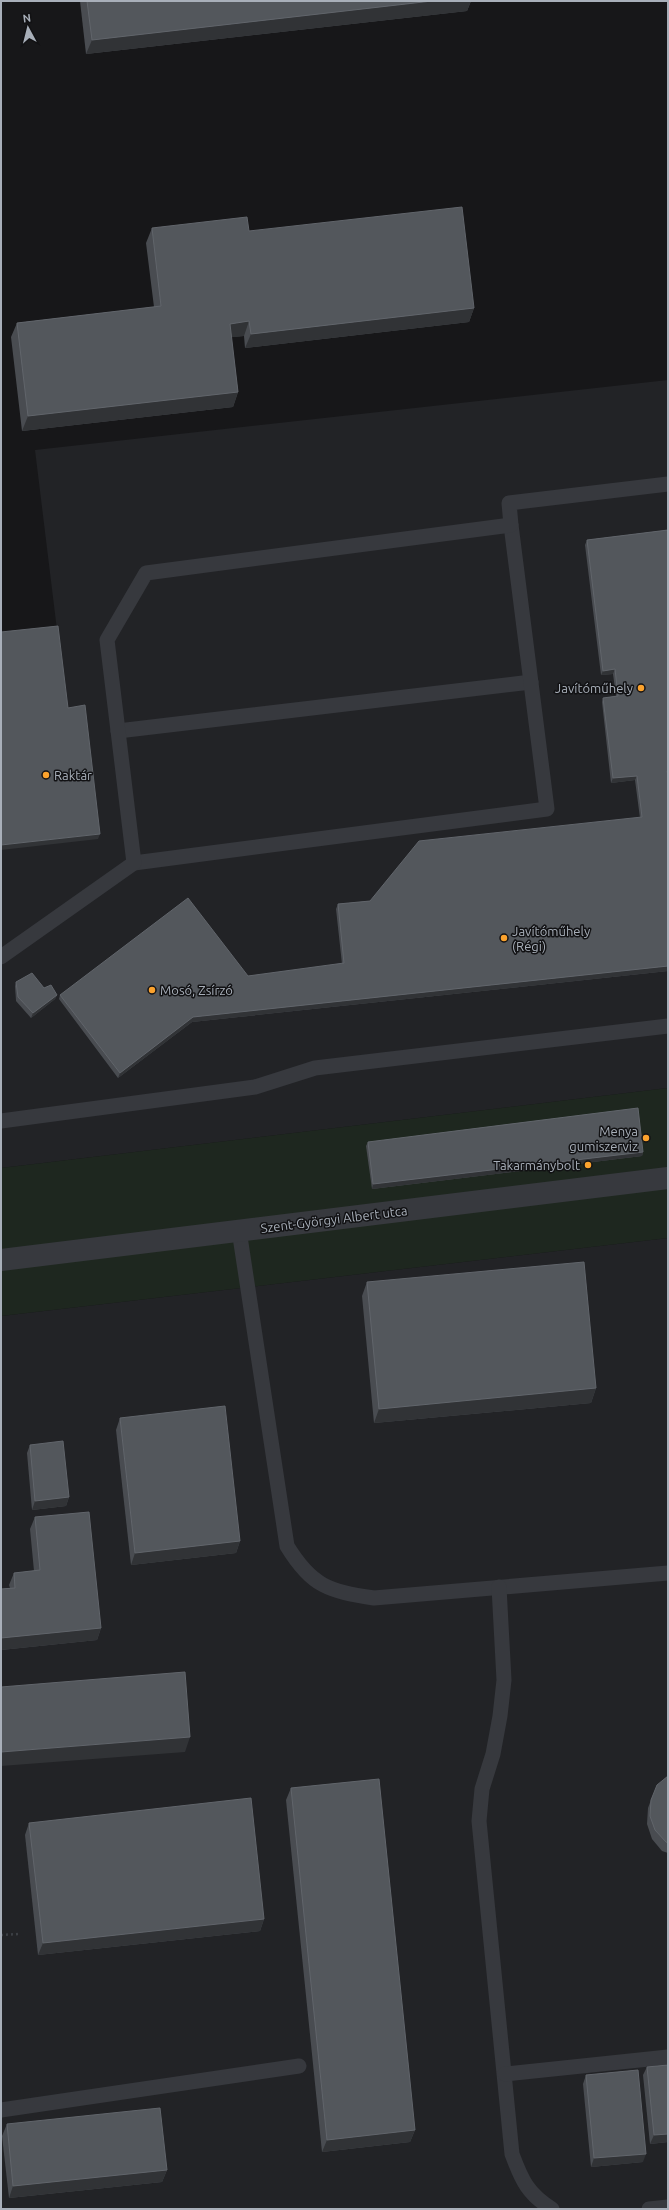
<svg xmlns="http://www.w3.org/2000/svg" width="669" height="2210" font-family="Ubuntu,sans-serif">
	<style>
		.built { fill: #222326 }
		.green { fill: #1e271f }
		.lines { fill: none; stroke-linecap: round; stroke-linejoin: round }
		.path { stroke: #3d4045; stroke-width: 2.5; stroke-dasharray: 2 3; stroke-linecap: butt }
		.service { stroke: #37393e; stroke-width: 15 }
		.minor { stroke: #37393e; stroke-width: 22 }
		.wall { fill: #494c51 }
		.shaded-wall { fill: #313336 }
		.building { fill: #53575c; stroke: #61656b }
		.poi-dot { fill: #fba22d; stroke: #121214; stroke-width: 1.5 }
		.labels { text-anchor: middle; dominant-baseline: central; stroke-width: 3; stroke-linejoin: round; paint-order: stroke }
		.poi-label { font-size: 13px; fill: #a8afb9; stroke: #121214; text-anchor: end }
		.street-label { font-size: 13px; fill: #a8afb9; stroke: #121214 }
	</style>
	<rect width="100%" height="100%" fill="#171719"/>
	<g class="built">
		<polygon points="668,380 668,1088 1,1168 1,637 57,630 35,450"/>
		<polygon points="668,1238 668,2209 1,2209 1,1316"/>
	</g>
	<polygon class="green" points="668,1088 668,1238 1,1316 1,1168"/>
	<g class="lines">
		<polyline class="path" points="1,1935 19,1934"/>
		<g class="service">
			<polyline points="118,731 531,682"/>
			<polyline points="134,863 547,809 511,525"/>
			<polyline points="1,957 134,863 107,640 146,573 511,525 509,503 668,484"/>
			<polyline points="1,1121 255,1087 315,1068 668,1026"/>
			<path d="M239,1230L287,1546C312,1587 329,1591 374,1598L668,1573"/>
			<path d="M499,1587L504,1680L500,1716L493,1754L482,1789L479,1821L512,2154C522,2181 528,2194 552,2209"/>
			<polyline points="505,2074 668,2057"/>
			<polyline points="1,2110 299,2066"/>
			<polyline points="649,2209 668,2207"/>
		</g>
		<polyline class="minor" points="1,1260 668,1178"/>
	</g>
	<g class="wall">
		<polygon points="80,1 471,1 467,11 86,54"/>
		<polygon points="152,228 249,231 474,308 469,322 245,348 244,336 231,337 238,392 233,407 22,431 11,337 17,323 154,307 146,243"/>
		<polygon points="668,530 668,971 192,1022 118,1078 59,999 60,995 248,976 342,964 336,909 338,904 370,901 640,818 635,780 611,783 602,702 603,698 616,696 613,674 601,675 585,545 587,540"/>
		<polygon points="16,982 44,988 57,995 55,999 31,1018 16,1001 15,986"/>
		<polygon points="368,1142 643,1152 642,1156 372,1189 366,1146"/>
		<polygon points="367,1282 596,1388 591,1403 374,1423 362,1296"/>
		<polygon points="120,1418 240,1541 236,1553 131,1565 116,1430"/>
		<polygon points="30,1445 69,1497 66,1506 32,1510 27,1453"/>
		<polygon points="35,1517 101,1628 97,1640 1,1650 1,1589 10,1588 9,1585 14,1573 34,1571 30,1529"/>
		<polygon points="668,1776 668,1853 662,1851 652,1839 647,1824 648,1808 651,1800"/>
		<polygon points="291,1788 415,2130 410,2142 322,2152 286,1800"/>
		<polygon points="29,1823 264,1919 260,1931 38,1955 25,1835"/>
		<polygon points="668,2065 668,2142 650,2144 643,2075 647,2067"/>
		<polygon points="586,2075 643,2162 591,2167 583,2084"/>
		<polygon points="7,2124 167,2170 162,2182 9,2198 2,2136"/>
	</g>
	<g class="shaded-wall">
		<polygon points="432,1 471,1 467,11 86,54 92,40"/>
		<polygon points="474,308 469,322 245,348 251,334"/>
		<polygon points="249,321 244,336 224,338 230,324"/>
		<polygon points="238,392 233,407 22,431 28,416"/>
		<polygon points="615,669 613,674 601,675 603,671"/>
		<polygon points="637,776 635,780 611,783 613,778"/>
		<polygon points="100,834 98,839 1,850 1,845"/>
		<polygon points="668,966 668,971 192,1022 118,1078 120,1073 193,1017"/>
		<polygon points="57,995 55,999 31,1018 33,1013"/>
		<polygon points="643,1152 642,1156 372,1189 373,1184"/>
		<polygon points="596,1388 591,1403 374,1423 379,1409"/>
		<polygon points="69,1497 66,1506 32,1510 35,1501"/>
		<polygon points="240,1541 236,1553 131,1565 135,1553"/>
		<polygon points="101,1628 97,1640 1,1650 1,1638"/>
		<polygon points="190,1737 185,1752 1,1766 1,1752"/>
		<polygon points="264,1919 260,1931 38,1955 43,1943"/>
		<polygon points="415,2130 410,2142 322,2152 327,2140"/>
		<polygon points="668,2134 668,2142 650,2144 654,2135"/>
		<polygon points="646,2154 643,2162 591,2167 594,2158"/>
		<polygon points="167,2170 162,2182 9,2198 13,2186"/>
	</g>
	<g class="building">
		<polygon points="87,1 432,1 92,40"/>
		<polygon points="462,207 474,308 251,334 249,321 230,324 238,392 28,416 17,323 161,306 152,228 247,217 249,231"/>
		<polygon points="668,530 668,771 667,771 668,776 668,966 193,1017 120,1073 60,995 188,898 248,976 344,963 338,904 370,901 419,841 642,817 637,776 613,778 603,698 618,696 615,669 603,671 587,540"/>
		<polygon points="58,626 68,708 85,705 100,834 1,845 1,632"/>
		<polygon points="32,973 44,988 51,985 57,995 33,1013 18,997 16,982"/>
		<polygon points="638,1108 643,1152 373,1184 368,1142"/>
		<polygon points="584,1262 596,1388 379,1409 367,1282"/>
		<polygon points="225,1406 240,1541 135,1553 120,1418"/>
		<polygon points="63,1441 69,1497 35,1501 30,1445"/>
		<polygon points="89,1512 101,1628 1,1638 1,1589 15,1588 14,1573 40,1570 35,1517"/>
		<polygon points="185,1672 190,1737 1,1752 1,1687"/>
		<polygon points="668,1776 668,1843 666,1842 655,1830 650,1816 651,1800 657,1785"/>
		<polygon points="379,1779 415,2130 327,2140 291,1788"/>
		<polygon points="251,1798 264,1919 43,1943 29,1823"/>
		<polygon points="668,2065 668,2134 654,2135 647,2067"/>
		<polygon points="638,2070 646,2154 594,2158 586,2075"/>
		<polygon points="160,2108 167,2170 13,2186 7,2124"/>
	</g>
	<g class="poi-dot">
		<circle cx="641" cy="688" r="4"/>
		<circle cx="46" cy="775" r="4"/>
		<circle cx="504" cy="938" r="4"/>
		<circle cx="152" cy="990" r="4"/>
		<circle cx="646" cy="1138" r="4"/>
		<circle cx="588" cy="1165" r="4"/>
	</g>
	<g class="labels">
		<g class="poi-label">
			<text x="633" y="688">Javítóműhely</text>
			<text x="54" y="775" text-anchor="start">Raktár</text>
			<text x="512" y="931" text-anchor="start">Javítóműhely<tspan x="512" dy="15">(Régi)</tspan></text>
			<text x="160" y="990" text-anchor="start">Mosó, Zsírzó</text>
			<text x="638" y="1131">Menya<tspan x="638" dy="15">gumiszerviz</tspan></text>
			<text x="580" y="1165">Takarmánybolt</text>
		</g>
		<g class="street-label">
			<text transform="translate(334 1219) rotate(-7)">Szent-Györgyi Albert utca</text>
		</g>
	</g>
	<rect width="669" height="2210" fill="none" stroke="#a8afb9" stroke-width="4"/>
	<g transform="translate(28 28) rotate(353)" stroke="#121214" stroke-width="3" paint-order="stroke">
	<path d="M0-3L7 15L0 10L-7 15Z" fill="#a8afb9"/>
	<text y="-6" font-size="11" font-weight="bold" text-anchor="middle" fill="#a8afb9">N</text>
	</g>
</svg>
